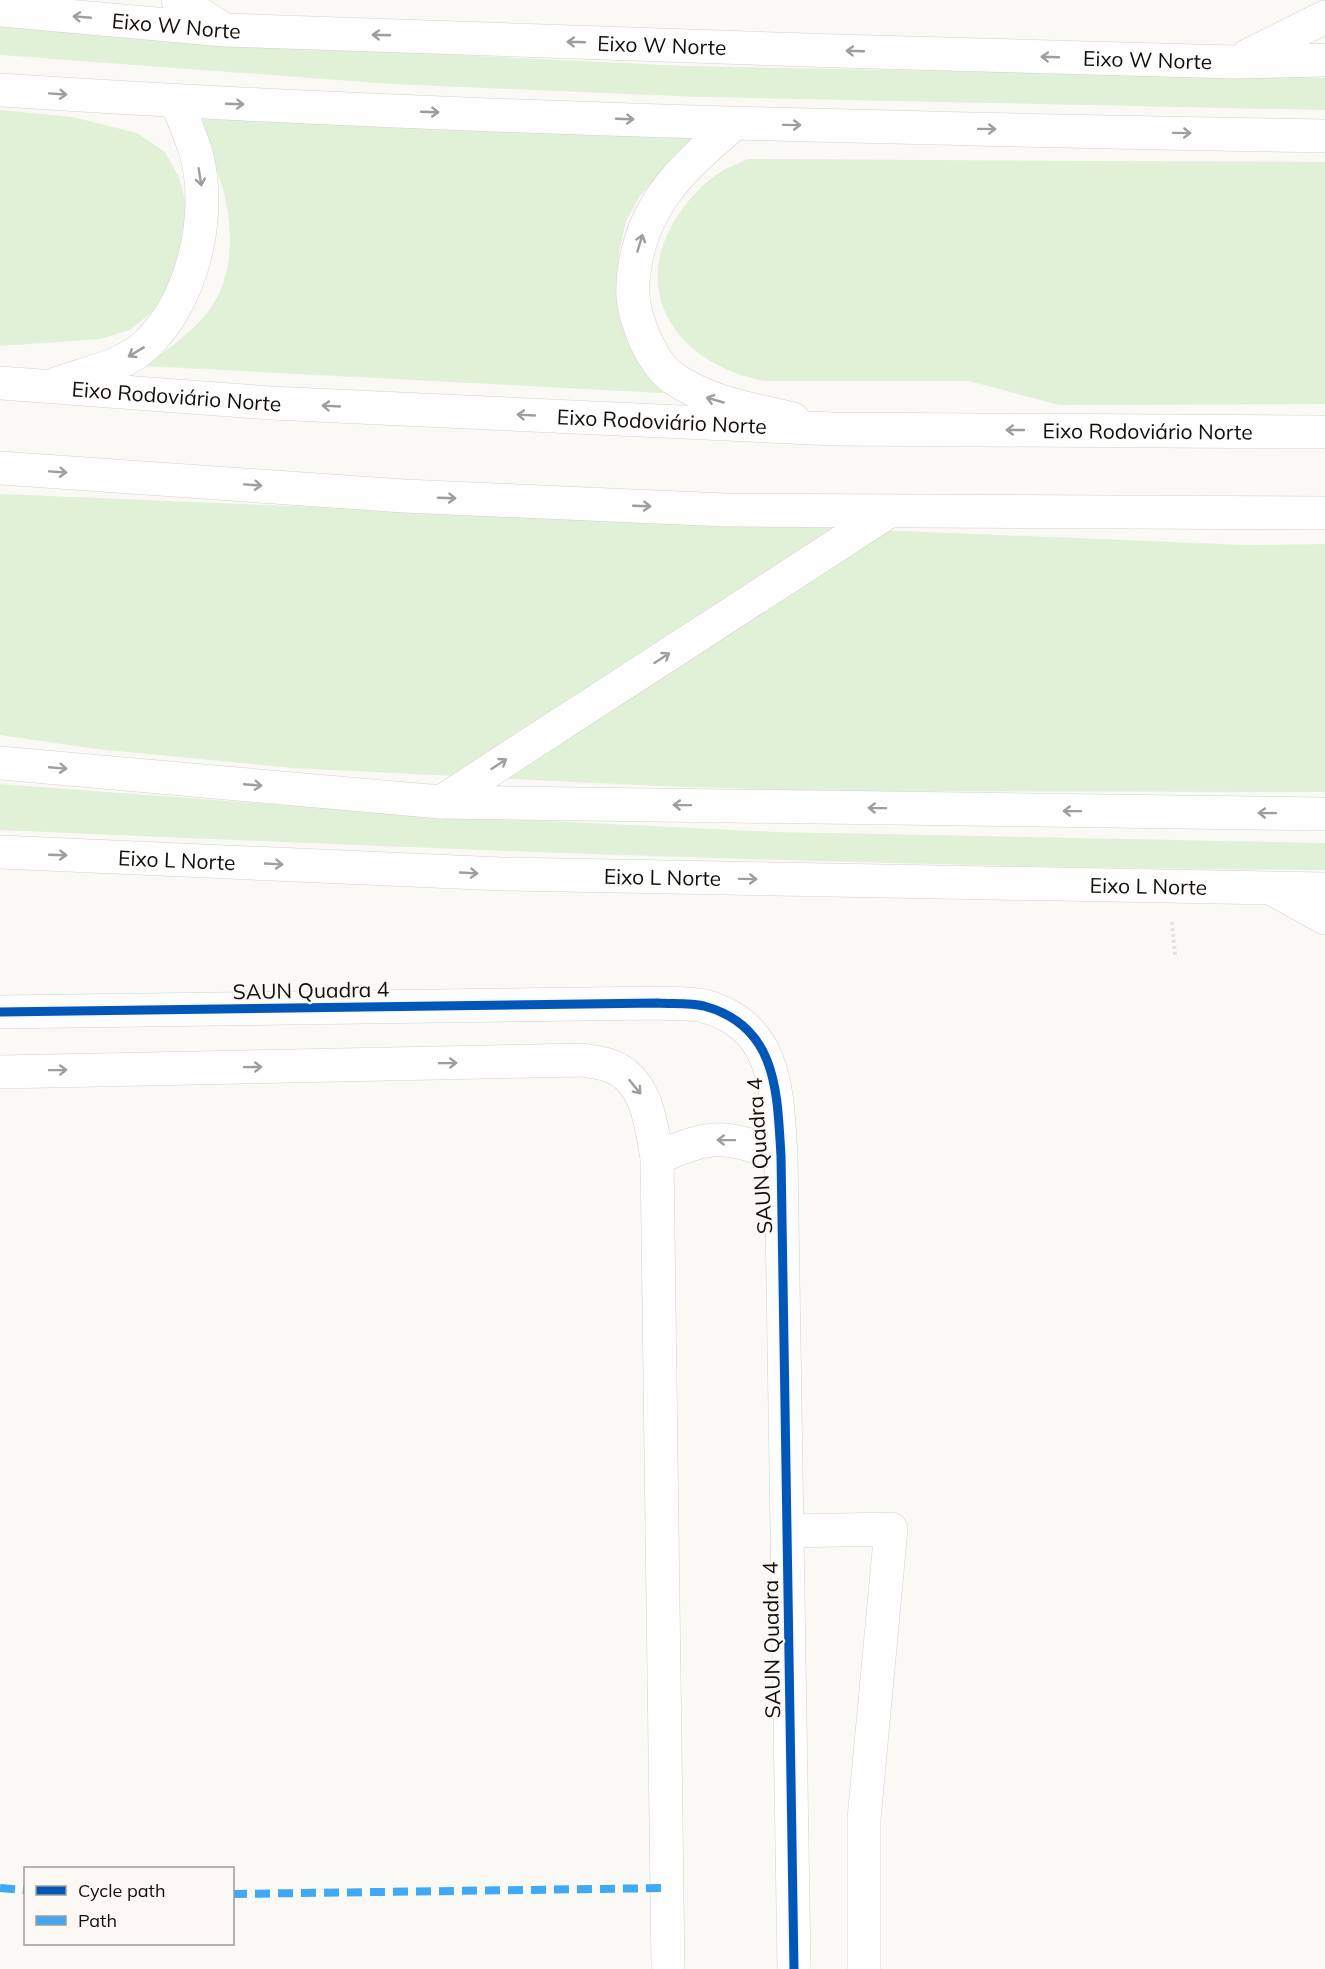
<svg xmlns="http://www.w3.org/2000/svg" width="1325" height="1969" font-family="Mulish,sans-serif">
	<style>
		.green { fill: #e1f1d8 }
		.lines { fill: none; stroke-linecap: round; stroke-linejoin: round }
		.minor-casing { stroke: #d4d0cc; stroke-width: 34 }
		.major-casing { stroke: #d4d0cc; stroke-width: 34 }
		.highway-casing { stroke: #d4d0cc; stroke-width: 34 }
		.path { stroke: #e3e2e1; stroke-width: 4; stroke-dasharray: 3 3; stroke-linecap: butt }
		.minor { stroke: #fefefe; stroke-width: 33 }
		.major { stroke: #fefefe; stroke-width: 33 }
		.highway { stroke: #fefefe; stroke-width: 33 }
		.quiet { stroke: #3fa9f5; stroke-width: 8; stroke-dasharray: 15 8; stroke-linecap: butt }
		.cycleway-casing { stroke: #fcf9f5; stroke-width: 13 }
		.cycleway { stroke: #0057b8; stroke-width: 9 }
		.oneway { stroke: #a09e9c }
		.labels { text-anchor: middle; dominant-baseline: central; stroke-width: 4.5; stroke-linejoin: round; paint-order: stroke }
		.street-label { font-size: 21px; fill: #140e09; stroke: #fcf9f5 }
	</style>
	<rect width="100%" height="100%" fill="#fbf9f6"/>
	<g class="green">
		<polygon points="0,24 330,49 685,66 1325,78 1325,110 701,97 392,84 0,55"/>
		<polygon points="0,110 73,117 137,133 165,152 179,177 187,208 186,245 163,303 130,330 100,339 0,346"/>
		<path d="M185,114L698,137L677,154L640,196L626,221L619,252V279L681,394L145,366C163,352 183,339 199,322C240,281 235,216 215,166C208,148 195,131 185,114Z"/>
		<path d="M748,159L1325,162V404L1059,405L969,381H765C681,366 626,295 678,215C688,200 703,183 719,173C728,167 738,164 748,159Z"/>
		<polygon points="0,494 1245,545 1325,544 1325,792 820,791 657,786 292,768 96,749 0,735"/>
		<path d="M0,784L404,814L775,832L1325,843V870C883,868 442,849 0,830Z"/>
	</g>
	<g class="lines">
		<g class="minor-casing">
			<g id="minor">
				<path d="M0,1012L658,1003C672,1004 690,1003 704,1006C778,1026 777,1093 781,1156L794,1969"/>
				<path d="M0,1072L584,1060C593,1062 603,1063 611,1066C648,1081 651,1125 657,1158L668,1969"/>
				<path d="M657,1158C713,1133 725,1135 781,1156"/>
				<polyline points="788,1531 891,1529 864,1819 864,1969"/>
			</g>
		</g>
		<g class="major-casing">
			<g id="major">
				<polyline points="178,0 220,27"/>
				<path id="s1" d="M0,10L224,30L838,51L1234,62L1325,60"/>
				<polyline points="1247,56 1325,17"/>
				<path d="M0,90C441,119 883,128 1325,136"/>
				<path d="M734,124C686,165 645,200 635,266C631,289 632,307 641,329C646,344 659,369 673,378C709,403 752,409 793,419"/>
				<polyline points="441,802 1325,814"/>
				<path id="s2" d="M0,852L502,874L1325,889"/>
				<polyline points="1276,891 1325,918"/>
			</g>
		</g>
		<g class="highway-casing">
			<g id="highway">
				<path id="s3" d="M0,383L271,403L833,429L1325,432"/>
				<path d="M58,383C87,373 124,366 146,345C193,301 213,214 196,153C191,136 183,119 177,102"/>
				<polyline points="0,468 404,496 725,510 1325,513"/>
				<polyline points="0,763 441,802 888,512"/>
			</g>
		</g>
		<polyline class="path" points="1172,922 1175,955"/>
		<use href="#minor" class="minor"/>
		<use href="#major" class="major"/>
		<use href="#highway" class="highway"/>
		<g class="quiet">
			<polyline points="0,1888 26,1890"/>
			<polyline points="232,1894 667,1888"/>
		</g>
		<g class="cycleway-casing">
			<path id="cycleway" d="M0,1012L658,1003C672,1004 690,1003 704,1006C778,1026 777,1093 781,1156L794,1969"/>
		</g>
		<use href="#cycleway" class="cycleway"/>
	</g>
	<defs><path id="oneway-shaft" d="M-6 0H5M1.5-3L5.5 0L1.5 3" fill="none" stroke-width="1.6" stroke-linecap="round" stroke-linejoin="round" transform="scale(1.5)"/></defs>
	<g class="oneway">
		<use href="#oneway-shaft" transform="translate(82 17) rotate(-175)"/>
		<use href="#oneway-shaft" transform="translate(381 35) rotate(-178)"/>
		<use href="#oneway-shaft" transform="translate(576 42) rotate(-178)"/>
		<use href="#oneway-shaft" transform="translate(855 51) rotate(-178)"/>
		<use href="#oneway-shaft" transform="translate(1050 57) rotate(-178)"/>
		<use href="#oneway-shaft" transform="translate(58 94) rotate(4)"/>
		<use href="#oneway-shaft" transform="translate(235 104) rotate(2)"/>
		<use href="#oneway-shaft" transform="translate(430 112) rotate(2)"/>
		<use href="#oneway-shaft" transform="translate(625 119) rotate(2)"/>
		<use href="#oneway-shaft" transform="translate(792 125) rotate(1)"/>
		<use href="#oneway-shaft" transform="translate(987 129) rotate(1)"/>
		<use href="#oneway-shaft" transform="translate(1182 133) rotate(1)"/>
		<use href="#oneway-shaft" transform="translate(200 177) rotate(81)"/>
		<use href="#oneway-shaft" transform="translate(640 243) rotate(-73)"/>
		<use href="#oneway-shaft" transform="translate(136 352) rotate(149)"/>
		<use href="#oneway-shaft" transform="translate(715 400) rotate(-164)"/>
		<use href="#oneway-shaft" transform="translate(331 406) rotate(-177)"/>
		<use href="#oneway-shaft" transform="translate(526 415) rotate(-177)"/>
		<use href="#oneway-shaft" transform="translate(1015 430) rotate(-180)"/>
		<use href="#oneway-shaft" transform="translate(58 472) rotate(4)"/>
		<use href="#oneway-shaft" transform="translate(253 485) rotate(4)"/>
		<use href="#oneway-shaft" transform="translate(447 498) rotate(2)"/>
		<use href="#oneway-shaft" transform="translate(642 506) rotate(2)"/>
		<use href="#oneway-shaft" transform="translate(662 658) rotate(-33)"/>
		<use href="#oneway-shaft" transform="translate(499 764) rotate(-33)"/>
		<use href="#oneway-shaft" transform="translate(58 768) rotate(5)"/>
		<use href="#oneway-shaft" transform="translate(253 785) rotate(5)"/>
		<use href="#oneway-shaft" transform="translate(682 805) rotate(-179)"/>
		<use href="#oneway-shaft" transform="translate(877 808) rotate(-179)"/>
		<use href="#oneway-shaft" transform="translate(1072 811) rotate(-179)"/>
		<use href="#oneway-shaft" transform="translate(1267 813) rotate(-179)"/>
		<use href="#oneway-shaft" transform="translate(58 855) rotate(2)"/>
		<use href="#oneway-shaft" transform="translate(274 864) rotate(3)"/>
		<use href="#oneway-shaft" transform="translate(469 873) rotate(3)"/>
		<use href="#oneway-shaft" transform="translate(748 879) rotate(1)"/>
		<use href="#oneway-shaft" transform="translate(448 1063) rotate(-1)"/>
		<use href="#oneway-shaft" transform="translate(253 1067) rotate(-1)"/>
		<use href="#oneway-shaft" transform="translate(58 1070) rotate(-1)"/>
		<use href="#oneway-shaft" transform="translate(635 1087) rotate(51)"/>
		<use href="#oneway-shaft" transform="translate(726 1140) rotate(-179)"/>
	</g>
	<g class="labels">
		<g class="street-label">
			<text stroke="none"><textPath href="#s1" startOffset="177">Eixo W Norte</textPath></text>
			<text stroke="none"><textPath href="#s1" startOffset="663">Eixo W Norte</textPath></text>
			<text stroke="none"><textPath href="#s1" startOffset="1149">Eixo W Norte</textPath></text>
			<text stroke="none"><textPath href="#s3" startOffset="177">Eixo Rodoviário Norte</textPath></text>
			<text stroke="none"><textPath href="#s3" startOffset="663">Eixo Rodoviário Norte</textPath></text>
			<text stroke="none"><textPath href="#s3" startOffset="1149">Eixo Rodoviário Norte</textPath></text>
			<text stroke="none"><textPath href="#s2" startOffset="177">Eixo L Norte</textPath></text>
			<text stroke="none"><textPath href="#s2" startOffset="663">Eixo L Norte</textPath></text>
			<text stroke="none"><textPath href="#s2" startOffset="1149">Eixo L Norte</textPath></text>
			<text transform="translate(311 990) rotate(-1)">SAUN Quadra 4</text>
			<text transform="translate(759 1156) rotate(-94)">SAUN Quadra 4</text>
			<text transform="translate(771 1640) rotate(-91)">SAUN Quadra 4</text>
		</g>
	</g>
	<rect x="24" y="1867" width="210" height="78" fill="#fcf9f5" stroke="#9f9b97" stroke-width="1.5"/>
	<rect x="36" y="1886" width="30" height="9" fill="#0057b8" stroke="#9f9b97" stroke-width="1.5"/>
	<text x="78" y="1897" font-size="18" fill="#140e09">Cycle path</text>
	<rect x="36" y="1916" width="30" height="9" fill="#3fa9f5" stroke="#9f9b97" stroke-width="1.5"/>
	<text x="78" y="1927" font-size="18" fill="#140e09">Path</text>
</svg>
